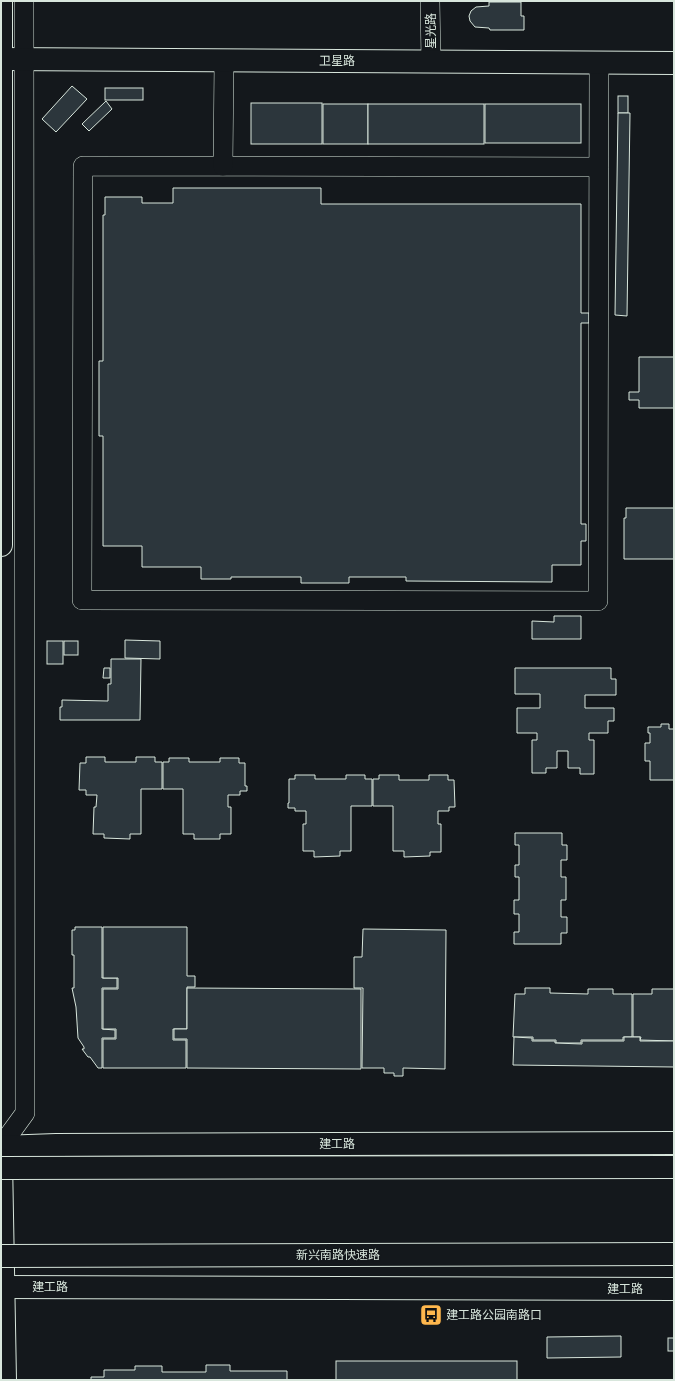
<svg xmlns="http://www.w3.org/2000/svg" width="675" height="1381" font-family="Jost,'Noto Sans SC',sans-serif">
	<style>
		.building { fill: #2c363c; stroke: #d8e6dc }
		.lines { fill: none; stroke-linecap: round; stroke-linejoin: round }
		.street-casing { stroke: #d8e6dc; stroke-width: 20 }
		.secondary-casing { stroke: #d8e6dc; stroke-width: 24 }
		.street { stroke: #14181c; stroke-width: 19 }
		.secondary { stroke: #14181c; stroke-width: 22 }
		.highway-bridge-casing { stroke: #d8e6dc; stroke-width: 24; stroke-linecap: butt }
		.highway-bridge { stroke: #14181c; stroke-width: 22 }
		.labels { text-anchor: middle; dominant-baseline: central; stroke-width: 3; stroke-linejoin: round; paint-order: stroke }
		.street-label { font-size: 12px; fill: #d8e6dc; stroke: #14181c }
		.poi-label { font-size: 12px; fill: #d8e6dc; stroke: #14181c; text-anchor: start }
	</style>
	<rect width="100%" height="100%" fill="#14181c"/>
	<g class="building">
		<polygon points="489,2 521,2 521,16 524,16 524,30 490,30 489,28 475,27 470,21 469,16 471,11 476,7 489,6"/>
		<polygon points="72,86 87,99 56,132 42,119"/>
		<rect x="105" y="88" width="38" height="12"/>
		<rect x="618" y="96" width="10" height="17"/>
		<polygon points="106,101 112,109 89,131 82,124"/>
		<rect x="251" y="103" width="71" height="41"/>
		<rect x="323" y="104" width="45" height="40"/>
		<rect x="368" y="104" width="116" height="40"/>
		<rect x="485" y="104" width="96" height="39"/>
		<polygon points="618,113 630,113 627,316 615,315"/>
		<polygon points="173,188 321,188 321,204 581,204 581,313 589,313 589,323 581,323 581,524 586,524 586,541 581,541 581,565 552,565 552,582 406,581 406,577 349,577 349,583 301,583 301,577 231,577 231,579 201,579 201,567 142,567 142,546 103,546 103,436 99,436 99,361 103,361 103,215 105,215 105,197 142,197 142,203 173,203"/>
		<polygon points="639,357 674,357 674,408 639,408 639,400 629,400 629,392 639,392"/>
		<polygon points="626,508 674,508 674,559 624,559 624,518 626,518"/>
		<polygon points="554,616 581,616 581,639 532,639 532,621 554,622"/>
		<polygon points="125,640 160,641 160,659 125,658"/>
		<rect x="47" y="641" width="16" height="23"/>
		<rect x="64" y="641" width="14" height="14"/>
		<polygon points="111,659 141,659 140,720 60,720 60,707 62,707 62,700 108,701 108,684 111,684"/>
		<polygon points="104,668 110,668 110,678 103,678"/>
		<polygon points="515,668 611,668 611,679 616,679 616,695 585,695 585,708 614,708 614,721 608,721 608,733 589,733 589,740 594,740 594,774 580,774 580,768 568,768 568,751 557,751 557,768 546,768 546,773 532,773 532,740 537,740 537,733 517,733 517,708 540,708 540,694 515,694"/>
		<polygon points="661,724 669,724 669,729 674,729 674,780 650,780 650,761 645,761 645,743 650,743 650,733 648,733 648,727 661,727"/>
		<polygon points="86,757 105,757 105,762 136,762 136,757 155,757 155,762 162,762 162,789 141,789 141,834 130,834 130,839 104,838 104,834 93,834 94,807 96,807 97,795 86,795 86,790 79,790 80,763 86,763"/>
		<polygon points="169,758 189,758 189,762 220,762 220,758 239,758 239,763 245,763 245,786 247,786 247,791 240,791 240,795 228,795 228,807 231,807 231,834 220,834 220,839 194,839 194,834 183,834 183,789 163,789 163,762 169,762"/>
		<polygon points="295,775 315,775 315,779 346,779 346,775 365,775 365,779 372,779 372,806 351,806 351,851 340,851 340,856 314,857 314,851 303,851 303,824 306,824 306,811 295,811 295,808 288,808 288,803 289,803 289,779 295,779"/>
		<polygon points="379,775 399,775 399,780 429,780 429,775 448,775 448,780 454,780 455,807 449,807 449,811 438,811 438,824 441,824 441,852 430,852 430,856 404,857 404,851 393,851 393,806 373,806 373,779 379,779"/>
		<polygon points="515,833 562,833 562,845 567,845 567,860 561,860 561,877 566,877 566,900 561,900 561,917 567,917 567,933 561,933 561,944 514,944 514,932 519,932 519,914 514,914 514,900 519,900 519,877 515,877 515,865 519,865 519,845 515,845"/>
		<polygon points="75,927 102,927 102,978 117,978 117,988 102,988 102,1029 115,1030 115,1038 102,1038 102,1068 98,1068 90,1057 88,1057 82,1049 84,1049 84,1047 78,1038 76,1007 72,988 74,988 74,955 72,955 72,930 75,930"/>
		<polygon points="103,927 187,927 187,976 195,976 195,987 187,987 187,1029 173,1029 173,1040 186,1040 186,1068 103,1068 103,1039 116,1039 116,1029 103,1029 103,989 118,989 118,978 103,978"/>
		<polygon points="363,929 446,930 445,1069 403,1068 403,1076 394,1076 394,1073 384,1073 384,1068 362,1068 363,988 354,988 354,957 362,957"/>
		<polygon points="187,988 361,989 361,1069 187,1068 187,1039 174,1039 174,1029 187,1029"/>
		<polygon points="525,988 550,988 550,993 588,994 588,989 613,989 613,994 632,994 632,1037 623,1037 623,1040 581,1040 581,1043 556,1043 556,1040 533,1040 533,1037 513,1037 515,994 525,994"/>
		<polygon points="652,989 674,989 674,1041 640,1040 641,1037 633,1037 633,994 652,994"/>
		<polygon points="514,1037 532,1038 532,1041 555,1041 555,1043 582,1044 582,1041 624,1041 624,1037 640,1037 640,1041 674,1041 674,1067 513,1065"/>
		<polygon points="621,1336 621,1357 547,1358 547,1337"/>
		<rect x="668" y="1338" width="6" height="13"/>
		<rect x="336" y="1361" width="181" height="19"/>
		<polygon points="206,1365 230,1365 230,1371 287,1371 287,1380 91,1380 91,1377 104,1377 104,1370 135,1370 135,1366 162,1366 162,1372 206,1372"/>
	</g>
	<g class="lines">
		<g class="street-casing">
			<g id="street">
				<polyline points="430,1 431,62"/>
				<polyline points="599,63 598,601 82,600 83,166 599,167"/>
				<polyline points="223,166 224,61"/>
				<polyline points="1,1146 25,1113 24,1"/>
			</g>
		</g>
		<g class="secondary-casing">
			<g id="secondary">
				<polyline points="1,59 674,63"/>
				<polyline points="1,545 1,1"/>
				<polyline points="1,1147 56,1145 674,1143"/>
				<polyline points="1,1160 5,1380"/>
				<polyline points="1,1287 674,1289"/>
			</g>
		</g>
		<use href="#street" class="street"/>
		<use href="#secondary" class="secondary"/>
		<g class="highway-bridge-casing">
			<g id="highway-bridge">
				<polyline points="1,1168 674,1167"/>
				<polyline points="1,1256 674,1254"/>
			</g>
		</g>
		<use href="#highway-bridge" class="highway-bridge"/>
	</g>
	<defs>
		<g id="bus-square" transform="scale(1.15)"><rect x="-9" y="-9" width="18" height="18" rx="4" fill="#ffb74d" stroke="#14181c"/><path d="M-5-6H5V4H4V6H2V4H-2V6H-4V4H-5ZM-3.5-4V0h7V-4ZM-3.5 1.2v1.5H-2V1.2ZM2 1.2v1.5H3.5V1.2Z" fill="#111"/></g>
	</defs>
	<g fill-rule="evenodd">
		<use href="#bus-square" x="431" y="1315"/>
	</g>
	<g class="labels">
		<g class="street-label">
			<text transform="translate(431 31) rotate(-90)">星光路</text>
			<text x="337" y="61">卫星路</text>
			<text x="337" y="1144">建工路</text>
			<text x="338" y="1255">新兴南路快速路</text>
			<text x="50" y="1287">建工路</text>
			<text x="625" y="1289">建工路</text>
		</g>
		<g class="poi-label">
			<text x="446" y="1315">建工路公园南路口</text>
		</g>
	</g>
	<rect width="675" height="1381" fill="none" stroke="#d8e6dc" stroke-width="4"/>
</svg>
